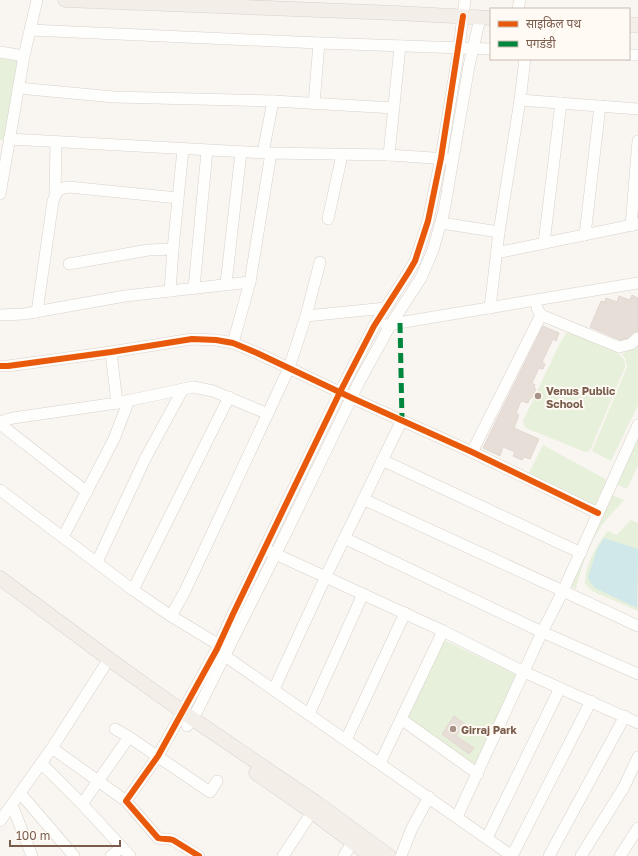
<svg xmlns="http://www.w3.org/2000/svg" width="638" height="856" font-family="'Golos Text','Noto Sans Devanagari',sans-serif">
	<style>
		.green { fill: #e7f0db }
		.water { fill: #d0e8ea }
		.building { fill: #e6ded7; stroke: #e2d8d2 }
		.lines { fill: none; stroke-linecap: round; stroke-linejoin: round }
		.minor-casing { stroke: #d7d1cb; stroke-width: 12 }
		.major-casing { stroke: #dad1cc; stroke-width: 15 }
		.minor { stroke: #fefefd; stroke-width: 11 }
		.major { stroke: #f3eee8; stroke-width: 14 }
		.quiet { stroke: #00873e; stroke-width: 5; stroke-dasharray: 10 5; stroke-linecap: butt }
		.cycleway-casing { stroke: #fffaf3; stroke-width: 8 }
		.cycleway { stroke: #e8590c; stroke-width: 6 }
		.poi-dot { fill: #a69286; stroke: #fffaf3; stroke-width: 1.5 }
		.labels { text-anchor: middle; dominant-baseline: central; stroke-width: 4; stroke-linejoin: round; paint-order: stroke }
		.poi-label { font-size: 11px; font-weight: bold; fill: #7a5c4d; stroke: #fffaf3; text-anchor: start }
	</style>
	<rect width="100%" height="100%" fill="#f9f5f0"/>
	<g class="green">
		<polygon points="0,58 19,61 5,141 0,140"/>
		<path d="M566,333C573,332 615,350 621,356C625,359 625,363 625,367L591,448L589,451L585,452L526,428L524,425L523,421L559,345Z"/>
		<polygon points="638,340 638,405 611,461 592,451 627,367 625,358 622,354 627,351"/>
		<polygon points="638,437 638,465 627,489 617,484"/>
		<polygon points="543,445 607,480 595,505 591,507 528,475"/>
		<path d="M612,495L624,500C615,510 605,520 598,531C587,549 581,568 576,589L569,586Z"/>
		<path d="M631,520L638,523V611L592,591L585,584C585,566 596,545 608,531L617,535Z"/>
		<polygon points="442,639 518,676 476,767 406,718"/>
	</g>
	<polygon class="water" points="604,538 638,549 637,608 595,588 590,582 588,577 597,549"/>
	<g class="building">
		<polygon points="632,295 638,298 638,331 634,332 628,338 620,340 590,327 601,301 605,302 606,298 617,302 619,296 630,300"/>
		<polygon points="543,326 559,333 556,341 553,339 542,362 545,364 543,369 539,368 532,383 535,385 534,388 536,389 532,398 530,398 528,403 521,401 516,413 519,415 514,428 539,439 530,459 524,457 522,460 513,456 515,452 503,447 500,456 483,448 503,407"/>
		<polygon points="454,716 465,724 456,736 474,748 469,754 442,734"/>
	</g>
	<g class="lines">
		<g class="minor-casing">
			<g id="minor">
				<polyline points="518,9 520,0"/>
				<polyline points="30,30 319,43"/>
				<polyline points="0,52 24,56"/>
				<polyline points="629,55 638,55"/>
				<polyline points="520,100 525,59"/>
				<polyline points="273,101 394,108"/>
				<polyline points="314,104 319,43 491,49"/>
				<polyline points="9,139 263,153 273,101 114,97 18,88"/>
				<polyline points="389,155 400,46"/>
				<polyline points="0,194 24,56 37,0"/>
				<polyline points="55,194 56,142"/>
				<polyline points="328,219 342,155"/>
				<polyline points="441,223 499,232 490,308"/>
				<polyline points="631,226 638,141"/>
				<polyline points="499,232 520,100 638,109"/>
				<polyline points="585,235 600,106"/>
				<polyline points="544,243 561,103"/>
				<polyline points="173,249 183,149"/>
				<polyline points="496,253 638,224"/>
				<polyline points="69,264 148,250 173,249 170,291"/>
				<polyline points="226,284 241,152"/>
				<polyline points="194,288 207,151"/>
				<polyline points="537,308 541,315 619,347 631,344 638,338"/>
				<polyline points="37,312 53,201 57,191 63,188 69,187 178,198"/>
				<polyline points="0,315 24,314 125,296 250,282"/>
				<polyline points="306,316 320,262"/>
				<polyline points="386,325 638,283"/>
				<polyline points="233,343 250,282 271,153 389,155 448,159"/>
				<polyline points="111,352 117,403 193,387 213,391 268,414"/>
				<polyline points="0,366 8,366 111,352 192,339 216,340 233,343 257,353 352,398 472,452 598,513"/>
				<polyline points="0,422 13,418 117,403"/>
				<polyline points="0,424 87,492"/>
				<polyline points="638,425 563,591 638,626"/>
				<polyline points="472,452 541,315"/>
				<polyline points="382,460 581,553"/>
				<polyline points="0,490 133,590"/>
				<polyline points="363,499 563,591 542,632 457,817"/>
				<polyline points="63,537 114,439 129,400"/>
				<polyline points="344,538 542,632 638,674"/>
				<polyline points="269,551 443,631 524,672 638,723"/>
				<polyline points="97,562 145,459 183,389"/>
				<polyline points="171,616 133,590 229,397"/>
				<polyline points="219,645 171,616 184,593 208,542 289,368 306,316 386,308"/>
				<polyline points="225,656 512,856"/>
				<polyline points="274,689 326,576 402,420"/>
				<polyline points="309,714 363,594"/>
				<polyline points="401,719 478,774"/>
				<polyline points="187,726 193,719 288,529 359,382 391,324 421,278 433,250 444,211 469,66 480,18"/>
				<polyline points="115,729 129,737 210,792 217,781"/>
				<polyline points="129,737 82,804 130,856"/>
				<polyline points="346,740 405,613"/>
				<polyline points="52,748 126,801"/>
				<polyline points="41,763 82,804"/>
				<polyline points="380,763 443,631"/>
				<polyline points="20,793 74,856"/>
				<polyline points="12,805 32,856"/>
				<polyline points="0,821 52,748 109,659"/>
				<polyline points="487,838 560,688"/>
				<polyline points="111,856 122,847"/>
				<path d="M199,856L173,840C167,838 164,840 158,838L126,801L158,756L217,649L233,614L340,392L374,326L408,273L415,261L428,221L441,158L459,48L465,0"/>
				<polyline points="283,856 316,806"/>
				<polyline points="344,856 356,836"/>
				<polyline points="401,856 412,828 429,797"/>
				<polyline points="512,856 591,701"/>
				<polyline points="549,856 625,716"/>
				<polyline points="581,856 624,787 638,757"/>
				<polyline points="620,856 638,828"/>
			</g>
		</g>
		<g class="major-casing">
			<g id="major">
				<polyline points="65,0 396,13 491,18"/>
				<polyline points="629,25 638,25"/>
				<polyline points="0,578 109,659 193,719 318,804 389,856"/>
				<polyline points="256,773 312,812 371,856"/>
			</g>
		</g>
		<use href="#minor" class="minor"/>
		<use href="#major" class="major"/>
		<polyline class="quiet" points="400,323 402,420"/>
		<g class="cycleway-casing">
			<g id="cycleway">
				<polyline points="0,366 8,366 111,352 192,339 216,340 233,343 257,353 352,398 472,452 598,513"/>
				<path d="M199,856L173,840C167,838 164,840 158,838L126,801L158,756L217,649L233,614L340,392L374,326L408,273L415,261L428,221L441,158L463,16"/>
			</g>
		</g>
		<use href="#cycleway" class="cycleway"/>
	</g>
	<g class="poi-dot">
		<circle cx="538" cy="396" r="4"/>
		<circle cx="453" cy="729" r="4"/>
	</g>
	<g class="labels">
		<g class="poi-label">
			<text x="546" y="390">Venus Public<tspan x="546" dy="13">School</tspan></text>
			<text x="461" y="729">Girraj Park</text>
		</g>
	</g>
	<rect x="490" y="8" width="140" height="52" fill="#fffaf3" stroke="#cabbb1"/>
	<rect x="498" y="21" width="20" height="6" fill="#e8590c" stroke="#cabbb1"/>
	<text x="526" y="28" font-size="12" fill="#7a5c4d">साइकिल पथ</text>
	<rect x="498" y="41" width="20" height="6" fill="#00873e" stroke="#cabbb1"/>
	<text x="526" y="48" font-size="12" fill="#7a5c4d">पगडंडी</text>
	<path d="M10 840v6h110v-6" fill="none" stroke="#7a5c4d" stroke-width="2"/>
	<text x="16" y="840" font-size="12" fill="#7a5c4d" stroke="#fffaf3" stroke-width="3" paint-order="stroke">100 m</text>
</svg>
